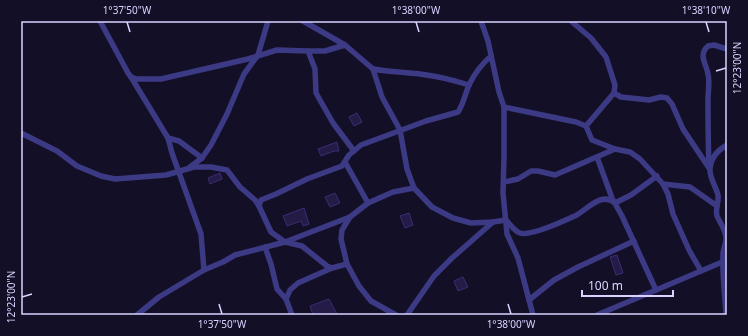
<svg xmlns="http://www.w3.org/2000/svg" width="748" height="336" font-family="'Noto Sans',sans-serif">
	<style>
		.building { fill: #241b47; stroke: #3b2d73 }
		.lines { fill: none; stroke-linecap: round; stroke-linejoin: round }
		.street { stroke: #3d3a85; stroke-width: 5.5 }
		.ticks { fill: none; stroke: #d9d4ff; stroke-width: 1.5 }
		.neatline { fill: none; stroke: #d9d4ff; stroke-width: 1.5 }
		.ticks-label { font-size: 10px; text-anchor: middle; fill: #d9d4ff }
	</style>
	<rect width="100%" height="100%" fill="#130f26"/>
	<g class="building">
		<polygon points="357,113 362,122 354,126 349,117"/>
		<polygon points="337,142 339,151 334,151 321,156 318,149"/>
		<polygon points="220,173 222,179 210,184 208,178"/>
		<polygon points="335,193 340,203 330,207 325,197"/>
		<polygon points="304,208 309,224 303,226 301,221 287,226 283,216"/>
		<polygon points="409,213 413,225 405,228 400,216"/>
		<polygon points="617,255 623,273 616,275 610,257"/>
		<polygon points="463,277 468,287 458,291 454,281"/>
		<polygon points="329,299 337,314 313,315 310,306"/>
	</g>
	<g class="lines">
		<g class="street">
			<polyline points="100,21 128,73 131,77 137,79 161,79 248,59 277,50 308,51 325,51 345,45"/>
			<polyline points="303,21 345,45 373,69 382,97 400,130 407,169 414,188 432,207 453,218 471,223 493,222"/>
			<polyline points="481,21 488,41 499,92 504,107 504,157 503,193 507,234 518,258 533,315"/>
			<polyline points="571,21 591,38 606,57 615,85 614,93 586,126"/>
			<polyline points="308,51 315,69 316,93 333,123 354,151"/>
			<path d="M373,69C389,72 404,72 420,74C437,76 453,80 469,85"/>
			<polyline points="131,77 168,138 172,153 201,234 204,270"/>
			<polyline points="614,93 621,97 649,100 661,97 667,98 672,104 683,129 709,168"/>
			<polyline points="504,107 576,122 586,126 592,140 615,149 630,152 640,159 663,184 668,194 673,214 689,250 701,271"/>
			<polyline points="21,133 57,151 77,166 101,176 115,179 166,175 194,167 211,167 227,170 240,187 255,200 259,206"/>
			<polyline points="168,138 179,141 202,158"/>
			<polyline points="597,157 612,198 622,216 656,290"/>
			<polyline points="345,162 368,203"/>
			<path d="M709,164C708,142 708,121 708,99C708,91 710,82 708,74C706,63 698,55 708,46L714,45L727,49"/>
			<polyline points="190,167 202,158 211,145 227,114 244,74 258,55 268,21"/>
			<polyline points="504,182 518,179 531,171 538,171 555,175 615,149"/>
			<polyline points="663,184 690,187 717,206"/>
			<path d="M350,217L285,242L271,232L259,206L261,200L276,194L307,179L342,166L349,155L361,145L426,121L458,112C464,103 465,93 470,83C475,73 483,63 491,56"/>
			<polyline points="265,247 271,264 277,289 286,299 292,315"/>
			<polyline points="286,299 290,290 298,283 332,268"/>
			<polyline points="529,300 554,280 578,267 634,241"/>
			<polyline points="137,315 159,297 204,270 223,262 235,255 285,242 302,246 327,266 332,268 347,264"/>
			<polyline points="396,315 371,301 359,286 347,264 341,239 342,230 350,217 368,203 393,192 414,188"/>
			<path d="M407,315L434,276L452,258L493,222L506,220C510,224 514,231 520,233C530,237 564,221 575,216C587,210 601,191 615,203L631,195L657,176"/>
			<polyline points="597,315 727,260"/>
			<path d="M726,315C725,295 722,274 723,254C723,249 726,244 726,239C726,230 720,223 717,216C715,209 719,202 718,195C716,186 709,178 710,168C711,158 718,150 727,145"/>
		</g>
	</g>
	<path class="ticks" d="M127,22L130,32M416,22L419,32M706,22L709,32M716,71L726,68M22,297L32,294M219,304L222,314M508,304L511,314"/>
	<rect width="748" height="336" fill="none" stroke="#130f26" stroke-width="44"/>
	<path d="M582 290v6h91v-6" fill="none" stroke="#d9d4ff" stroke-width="2"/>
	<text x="588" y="290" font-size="12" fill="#d9d4ff" stroke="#130f26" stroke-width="3" paint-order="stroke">100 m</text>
	<rect x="22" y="22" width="704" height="292" class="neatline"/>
	<g class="ticks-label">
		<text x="127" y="14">1°37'50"W</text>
		<text x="416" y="14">1°38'00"W</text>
		<text x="706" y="14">1°38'10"W</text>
		<text transform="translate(737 68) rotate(-90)" y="4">12°23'00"N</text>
		<text transform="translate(11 297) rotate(-90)" y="4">12°23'00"N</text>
		<text x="222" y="328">1°37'50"W</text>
		<text x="511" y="328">1°38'00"W</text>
	</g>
</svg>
